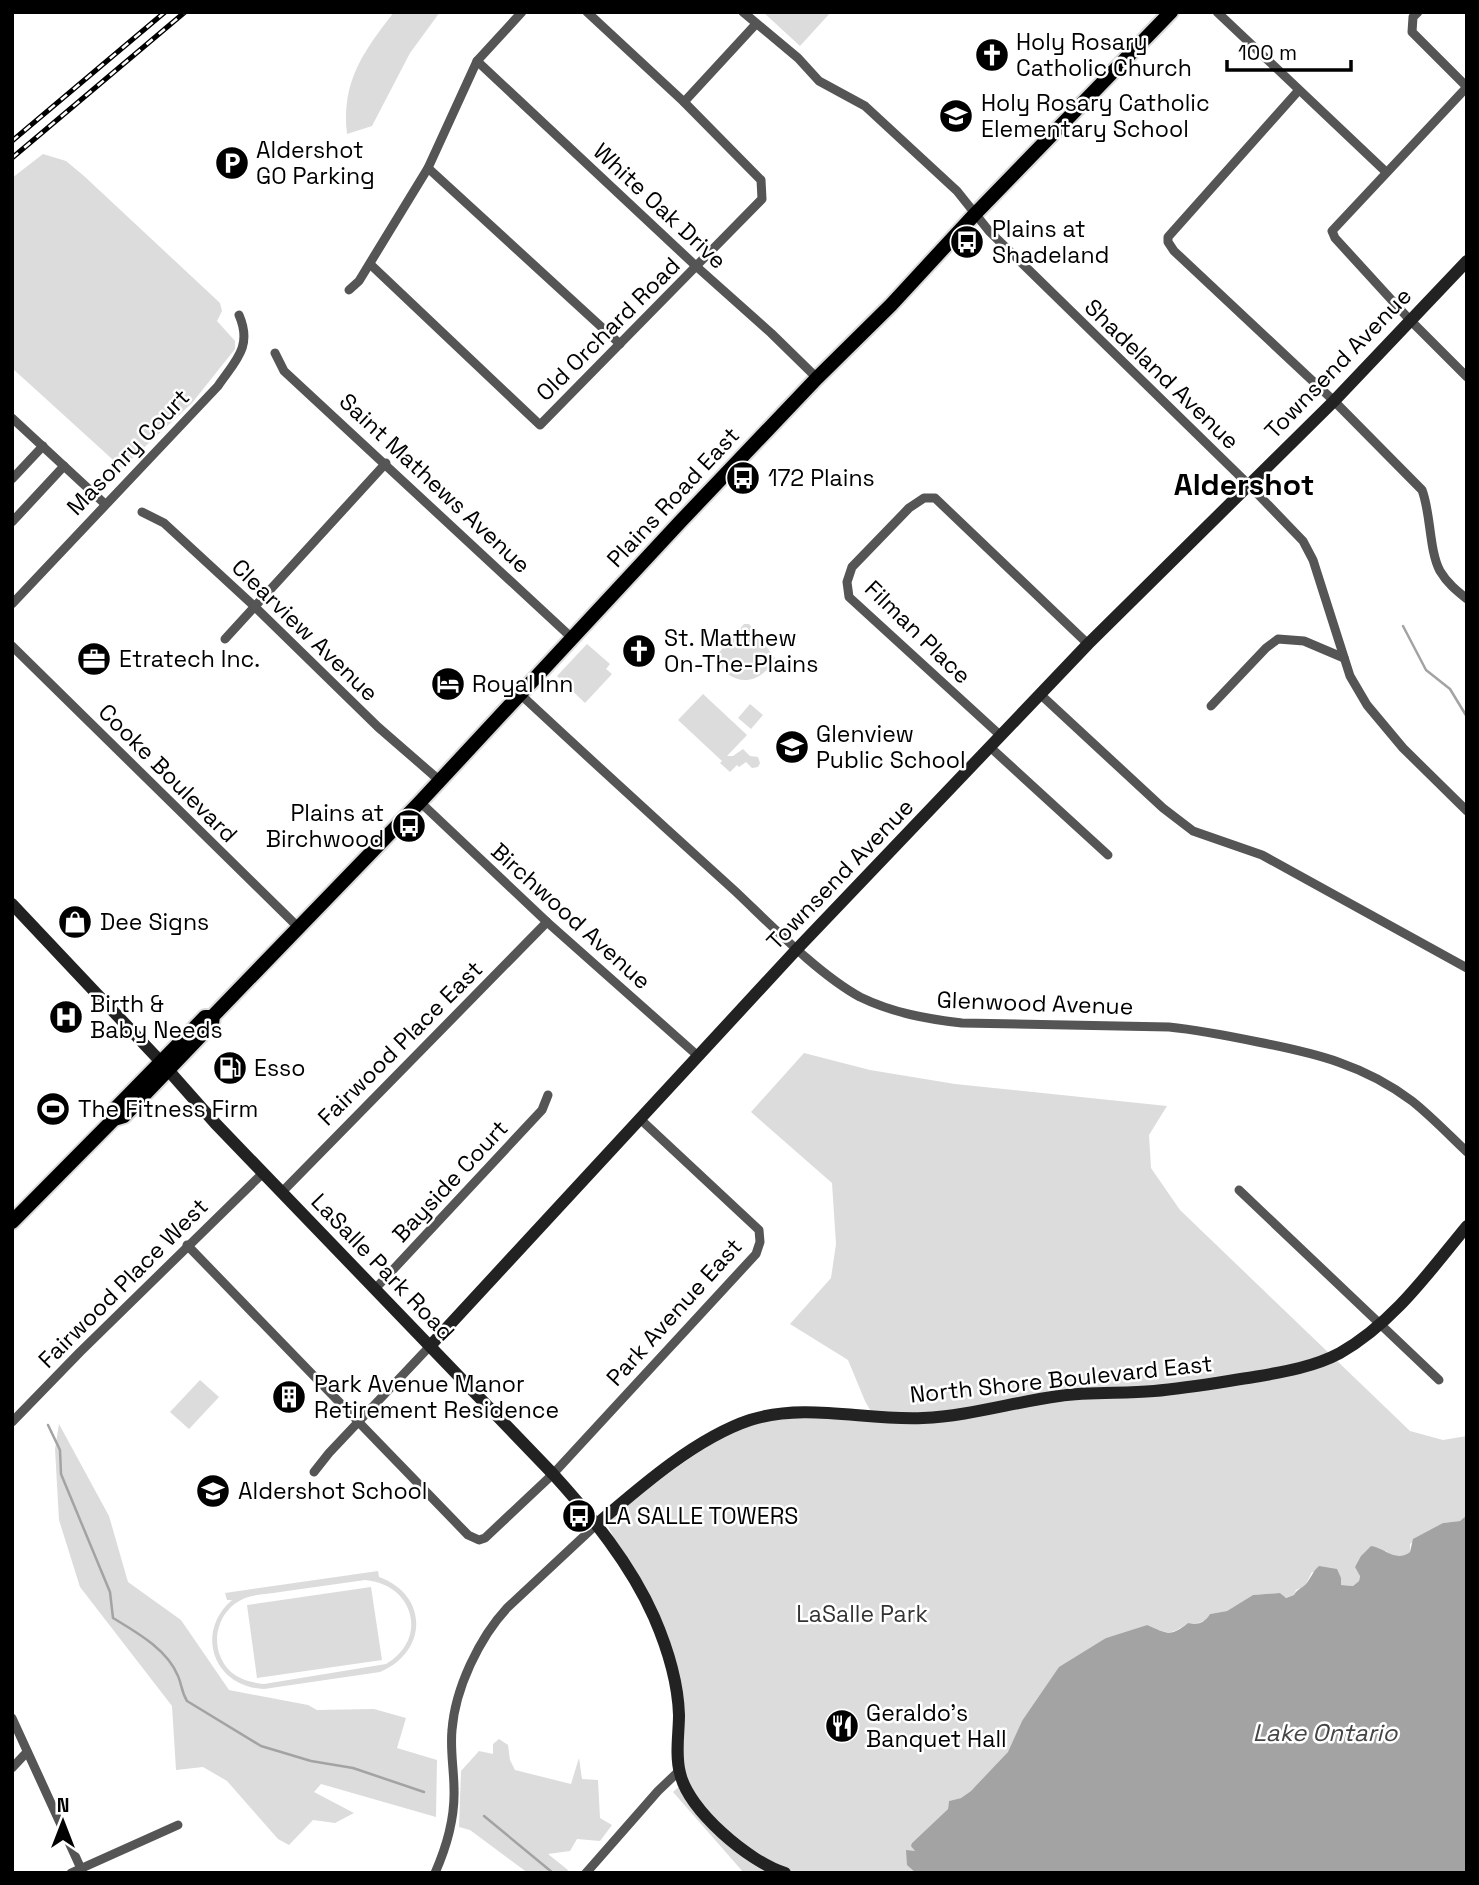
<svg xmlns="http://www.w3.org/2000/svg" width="1479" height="1885" font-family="'Space Grotesk',sans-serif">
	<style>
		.green { fill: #dcdcdc; fill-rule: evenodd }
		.water { fill: #a3a3a3 }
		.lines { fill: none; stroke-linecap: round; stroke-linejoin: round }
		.stream { stroke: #a3a3a3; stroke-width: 2.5 }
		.primary-casing { stroke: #dbdbdb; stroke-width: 18 }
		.street { stroke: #555; stroke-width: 9 }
		.secondary { stroke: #222; stroke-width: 12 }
		.primary { stroke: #000; stroke-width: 14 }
		.rail-casing { stroke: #000; stroke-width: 5 }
		.rail { stroke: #fff; stroke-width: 2.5; stroke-dasharray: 8; stroke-linecap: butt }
		.labels { text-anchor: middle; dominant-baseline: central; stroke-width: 5; stroke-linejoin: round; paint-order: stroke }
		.poi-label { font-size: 23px; fill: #000; stroke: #fff; text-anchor: start }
		.street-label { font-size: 23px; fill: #000; stroke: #fff }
		.park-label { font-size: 23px; fill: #333; stroke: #fff }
		.water-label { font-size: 24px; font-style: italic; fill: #444; stroke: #fff }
		.district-label { font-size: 30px; font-weight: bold; fill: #000; stroke: #fff }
	</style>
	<rect width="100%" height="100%" fill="#fff"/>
	<g class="green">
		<path d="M394,12H440L410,53L372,126L347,134C341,81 364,51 394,12Z"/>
		<polygon points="763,12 831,12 800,46"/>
		<polygon points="43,154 66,161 84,176 220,303 222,311 217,321 235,341 235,349 192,403 122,468 12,368 12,178"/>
		<path d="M744,624H749L775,658C760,688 728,687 715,657Z"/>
		<polygon points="587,644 610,664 606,669 612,674 585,703 557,676"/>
		<polygon points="703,694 747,735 727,756 733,756 743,749 750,756 758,757 760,763 758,767 752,768 746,762 739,767 737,765 730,772 720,763 722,761 678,720"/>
		<polygon points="750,704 763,715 751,729 738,718"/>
		<path d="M804,1053L870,1070L955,1084L1167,1106L1149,1135L1151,1168L1180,1210L1410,1431L1443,1440L1467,1436V1515L1460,1521L1443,1523L1410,1544V1552C1401,1559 1394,1558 1386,1551L1355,1566L1360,1575L1359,1581L1353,1586L1341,1585L1340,1582L1312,1572L1305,1586L1296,1590L1294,1595L1285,1598L1280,1593L1253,1595L1227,1611L1210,1614C1204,1623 1199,1624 1188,1623C1168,1637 1168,1633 1147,1625L1106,1638L1022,1721L1009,1752L994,1770L971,1791L961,1798L949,1801L948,1809L912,1843L915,1851L908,1860L916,1873H744L673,1792L682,1784L673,1770L672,1749L677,1670L608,1526L609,1522C646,1489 713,1435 760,1422C797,1412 839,1419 877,1422L865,1401L848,1360L790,1324L831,1278L836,1244L832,1183L751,1112Z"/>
		<polygon points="200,1380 219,1397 189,1429 170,1412"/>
		<polygon points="59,1424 109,1516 128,1582 181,1620 229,1690 308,1705 317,1710 374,1709 406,1718 397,1748 437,1760 436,1817 321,1784 314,1792 354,1813 335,1823 313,1820 289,1845 278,1839 227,1781 203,1767 176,1770 172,1706 80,1587 59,1520 55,1449"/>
		<path d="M378,1571L379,1577C429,1595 428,1652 380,1672L264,1689C214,1687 194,1633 232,1600H227L225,1593ZM365,1580C414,1584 429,1639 386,1664L264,1684C245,1682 229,1676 221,1658C211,1636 221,1609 243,1599C254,1594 268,1594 280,1592C308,1588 337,1584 365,1580Z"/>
		<polygon points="371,1587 382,1660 257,1678 247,1605"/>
		<polygon points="499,1739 508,1745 510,1760 515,1770 571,1784 579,1758 582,1779 598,1780 600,1818 612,1825 600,1841 577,1839 570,1851 548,1854 568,1870 566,1873 528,1873 470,1830 459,1827 461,1771 479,1751 493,1754 493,1744"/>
	</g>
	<path class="water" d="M1467,1515V1873H916L907,1865L906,1850L915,1851L911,1846L912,1843L948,1809L949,1801L961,1798L971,1791L1008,1752L1022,1721L1059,1667L1106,1638L1147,1625C1167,1633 1169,1638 1188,1623C1199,1625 1204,1623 1210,1614L1227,1611L1253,1595L1280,1593L1286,1598L1294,1595C1297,1589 1301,1589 1306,1584C1311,1578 1313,1571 1319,1566L1337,1569L1341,1578V1585L1353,1586L1359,1581L1360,1576L1355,1567L1361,1556L1371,1546C1385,1548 1396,1563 1410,1552L1413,1539L1443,1523L1460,1521Z"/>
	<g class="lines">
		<g class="stream">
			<polyline points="1403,626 1426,670 1450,689 1467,717"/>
			<path d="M48,1425L60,1450L61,1474L110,1592L113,1618C136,1632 167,1649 178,1676C182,1685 181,1691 187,1701L261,1746L311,1761L353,1768L424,1792"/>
			<polyline points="484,1816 553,1873"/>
		</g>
		<g class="primary-casing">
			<g id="primary">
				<polyline points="114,1119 116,1108 205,1017 209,1017"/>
				<polyline points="12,1222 114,1119 124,1116 212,1024 213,1016 420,802 680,522 817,378 891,305 975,214 1171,12"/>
			</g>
		</g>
		<g class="street">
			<polyline points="743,12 798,58 819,81 865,106 957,191 989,231 1248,484 1303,541 1313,560 1350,676 1367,705 1403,748 1467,811"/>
			<polyline points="1217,12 1386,172"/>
			<polyline points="1418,12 1413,17 1412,32 1467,87"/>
			<polyline points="477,61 697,267 771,333 817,378"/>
			<polyline points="1467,87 1332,231 1335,238 1409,319 1467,377"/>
			<path d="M1299,90L1168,237V242L1174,251L1334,401L1422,490C1431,513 1429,551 1440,571C1447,583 1457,591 1467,599"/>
			<polyline points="684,102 755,25"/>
			<polyline points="428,168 620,344"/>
			<polyline points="370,264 540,425 762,199 761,180 684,102 587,12"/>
			<polyline points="349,290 359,281 428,168 477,61 522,12"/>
			<polyline points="275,353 284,371 572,638"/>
			<polyline points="12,418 105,504"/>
			<polyline points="12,479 43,446"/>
			<polyline points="142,512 164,523 254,606 378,727 439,780"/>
			<polyline points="12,522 64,466"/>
			<path d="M12,604L218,386C235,361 253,347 239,315"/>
			<polyline points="225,639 386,463"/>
			<polyline points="12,646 298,927"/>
			<path d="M520,694C591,760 663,826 735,891C770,924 818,974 860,997C893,1013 927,1019 962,1023L1169,1027C1199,1030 1229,1036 1258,1042C1315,1053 1365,1065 1412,1101C1431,1116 1449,1135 1467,1152"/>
			<polyline points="1041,695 1163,808 1193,831 1262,855 1467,968"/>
			<polyline points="1211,706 1266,648 1278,639 1304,641 1344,658"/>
			<polyline points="1001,736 849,597 847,582 852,567 909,508 924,498 935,498 1088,644"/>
			<polyline points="990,747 1108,855"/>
			<polyline points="420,802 547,922 698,1056"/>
			<polyline points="1239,1190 1439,1380"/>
			<polyline points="282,1192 547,922"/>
			<polyline points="187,1245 468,1535 479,1540 485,1538 553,1474 756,1254 760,1242 759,1230 639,1118"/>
			<polyline points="375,1289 542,1110 548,1095"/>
			<polyline points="12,1422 80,1352 263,1173"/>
			<polyline points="314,1472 329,1453 430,1346"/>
			<polyline points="12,1718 83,1873"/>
			<polyline points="12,1768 27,1752"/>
			<polyline points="71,1873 178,1825"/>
			<path d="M435,1873C447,1846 455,1819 454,1789C454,1770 450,1750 452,1730C455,1689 479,1638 507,1608L597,1524"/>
			<polyline points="586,1873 658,1791 679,1771"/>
		</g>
		<g class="secondary">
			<path d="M12,904L161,1062L215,1123L553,1474C592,1517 630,1563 654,1617C667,1647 678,1682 679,1715C679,1733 675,1755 680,1773C688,1810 749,1862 785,1873"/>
			<polyline points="430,1346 797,949 1088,644 1334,401 1467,261"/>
			<path d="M597,1524C640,1487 696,1438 750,1420C807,1402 865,1421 923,1418C969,1416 1014,1402 1059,1396C1091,1391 1123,1394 1154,1391C1188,1388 1221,1382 1254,1377C1283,1372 1314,1367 1340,1353C1393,1323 1429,1272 1467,1226"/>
		</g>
		<use href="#primary" class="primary"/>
		<g class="rail-casing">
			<g id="rail">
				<polyline points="12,141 165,12"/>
				<polyline points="12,158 185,12"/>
			</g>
		</g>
		<use href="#rail" class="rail"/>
	</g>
	<defs>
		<g id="church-disc" transform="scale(1.75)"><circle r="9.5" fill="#000" stroke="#fff"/><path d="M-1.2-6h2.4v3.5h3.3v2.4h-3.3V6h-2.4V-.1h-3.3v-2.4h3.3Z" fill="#fff"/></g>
		<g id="school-disc" transform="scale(1.75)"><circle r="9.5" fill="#000" stroke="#fff"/><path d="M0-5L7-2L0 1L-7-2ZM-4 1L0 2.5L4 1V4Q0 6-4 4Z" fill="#fff"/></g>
		<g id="parking-disc" transform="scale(1.75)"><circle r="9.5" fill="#000" stroke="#fff"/><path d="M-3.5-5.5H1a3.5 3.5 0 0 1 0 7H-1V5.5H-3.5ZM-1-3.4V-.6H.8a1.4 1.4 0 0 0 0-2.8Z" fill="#fff"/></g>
		<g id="bus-disc" transform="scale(1.75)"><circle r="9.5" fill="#000" stroke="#fff"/><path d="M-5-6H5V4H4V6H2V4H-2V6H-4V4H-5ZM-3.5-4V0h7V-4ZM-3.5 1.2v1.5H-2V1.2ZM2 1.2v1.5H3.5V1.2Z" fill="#fff"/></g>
		<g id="office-disc" transform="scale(1.75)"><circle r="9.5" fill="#000" stroke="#fff"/><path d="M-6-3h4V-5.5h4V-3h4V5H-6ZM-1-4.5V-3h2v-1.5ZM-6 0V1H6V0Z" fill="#fff"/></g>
		<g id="hotel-disc" transform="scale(1.75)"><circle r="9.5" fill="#000" stroke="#fff"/><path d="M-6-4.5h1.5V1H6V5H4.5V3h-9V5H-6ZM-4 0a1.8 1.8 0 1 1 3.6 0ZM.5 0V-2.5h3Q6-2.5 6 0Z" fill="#fff"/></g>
		<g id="shop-disc" transform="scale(1.75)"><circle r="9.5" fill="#000" stroke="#fff"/><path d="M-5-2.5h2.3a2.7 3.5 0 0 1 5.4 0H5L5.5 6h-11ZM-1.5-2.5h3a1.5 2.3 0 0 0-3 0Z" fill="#fff"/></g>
		<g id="hospital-disc" transform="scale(1.75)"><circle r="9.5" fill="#000" stroke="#fff"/><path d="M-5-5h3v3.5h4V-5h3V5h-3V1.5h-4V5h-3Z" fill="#fff"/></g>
		<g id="fuel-disc" transform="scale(1.75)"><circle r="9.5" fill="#000" stroke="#fff"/><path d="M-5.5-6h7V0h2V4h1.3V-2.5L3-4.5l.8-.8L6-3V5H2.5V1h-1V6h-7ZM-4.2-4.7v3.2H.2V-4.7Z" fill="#fff"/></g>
		<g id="stadium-disc" transform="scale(1.75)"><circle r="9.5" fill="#000" stroke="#fff"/><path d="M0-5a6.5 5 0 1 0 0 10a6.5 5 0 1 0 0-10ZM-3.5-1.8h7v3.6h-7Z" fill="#fff"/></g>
		<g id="building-disc" transform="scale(1.75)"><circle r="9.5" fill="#000" stroke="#fff"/><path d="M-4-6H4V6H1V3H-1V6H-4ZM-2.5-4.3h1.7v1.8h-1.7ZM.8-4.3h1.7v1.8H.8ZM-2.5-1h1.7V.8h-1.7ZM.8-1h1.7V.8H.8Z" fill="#fff"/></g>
		<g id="restaurant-disc" transform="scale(1.75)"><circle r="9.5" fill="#000" stroke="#fff"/><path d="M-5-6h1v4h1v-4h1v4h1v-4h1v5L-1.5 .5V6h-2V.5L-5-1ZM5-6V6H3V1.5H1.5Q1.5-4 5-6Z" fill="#fff"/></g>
	</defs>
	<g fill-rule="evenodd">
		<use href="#church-disc" x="992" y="55"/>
		<use href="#school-disc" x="956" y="116"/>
		<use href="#parking-disc" x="232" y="163"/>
		<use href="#bus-disc" x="967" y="242"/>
		<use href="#bus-disc" x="743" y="478"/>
		<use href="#church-disc" x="639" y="651"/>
		<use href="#office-disc" x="94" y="659"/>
		<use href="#hotel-disc" x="448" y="684"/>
		<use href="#school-disc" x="792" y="747"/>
		<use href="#bus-disc" x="409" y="826"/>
		<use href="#shop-disc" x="75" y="922"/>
		<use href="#hospital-disc" x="66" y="1017"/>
		<use href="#fuel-disc" x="230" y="1068"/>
		<use href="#stadium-disc" x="53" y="1109"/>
		<use href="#building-disc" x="289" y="1397"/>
		<use href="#school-disc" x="213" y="1491"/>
		<use href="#bus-disc" x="579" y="1516"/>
		<use href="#restaurant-disc" x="842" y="1726"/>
	</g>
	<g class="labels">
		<g class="poi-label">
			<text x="1016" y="42">Holy Rosary<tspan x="1016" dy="26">Catholic Church</tspan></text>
			<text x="981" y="103">Holy Rosary Catholic<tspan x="981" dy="26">Elementary School</tspan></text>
			<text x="256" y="150">Aldershot<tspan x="256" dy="26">GO Parking</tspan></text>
			<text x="992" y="229">Plains at<tspan x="992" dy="26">Shadeland</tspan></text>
			<text x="768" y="478">172 Plains</text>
			<text x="664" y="638">St. Matthew<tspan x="664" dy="26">On-The-Plains</tspan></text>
			<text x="119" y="659">Etratech Inc.</text>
			<text x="472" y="684">Royal Inn</text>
			<text x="816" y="734">Glenview<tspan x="816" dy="26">Public School</tspan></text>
			<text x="384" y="813" text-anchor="end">Plains at<tspan x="384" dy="26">Birchwood</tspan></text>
			<text x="100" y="922">Dee Signs</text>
			<text x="90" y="1004">Birth &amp;<tspan x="90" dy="26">Baby Needs</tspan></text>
			<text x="254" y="1068">Esso</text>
			<text x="78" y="1109">The Fitness Firm</text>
			<text x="314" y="1384">Park Avenue Manor<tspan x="314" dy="26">Retirement Residence</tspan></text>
			<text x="238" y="1491">Aldershot School</text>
			<text x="604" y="1516">LA SALLE TOWERS</text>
			<text x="866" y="1713">Geraldo's<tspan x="866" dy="26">Banquet Hall</tspan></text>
		</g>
		<g class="street-label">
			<text transform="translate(660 206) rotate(43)">White Oak Drive</text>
			<text transform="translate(608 329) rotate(-45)">Old Orchard Road</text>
			<text transform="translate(1338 363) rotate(-46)">Townsend Avenue</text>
			<text transform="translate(1162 374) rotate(44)">Shadeland Avenue</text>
			<text transform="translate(128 452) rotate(-46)">Masonry Court</text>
			<text transform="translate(435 483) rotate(43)">Saint Mathews Avenue</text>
			<text transform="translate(673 497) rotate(-47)">Plains Road East</text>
			<text transform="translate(305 630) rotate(44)">Clearview Avenue</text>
			<text transform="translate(918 632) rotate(44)">Filman Place</text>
			<text transform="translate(168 773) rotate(45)">Cooke Boulevard</text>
			<text transform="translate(840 874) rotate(-46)">Townsend Avenue</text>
			<text transform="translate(571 916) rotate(42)">Birchwood Avenue</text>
			<text transform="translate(1035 1003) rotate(2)">Glenwood Avenue</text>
			<text transform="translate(400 1043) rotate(-45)">Fairwood Place East</text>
			<text transform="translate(450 1181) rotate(-47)">Bayside Court</text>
			<text transform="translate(383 1267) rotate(46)">LaSalle Park Road</text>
			<text transform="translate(123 1283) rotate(-45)">Fairwood Place West</text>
			<text transform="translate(674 1312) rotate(-48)">Park Avenue East</text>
			<text transform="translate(1061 1379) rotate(-6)">North Shore Boulevard East</text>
		</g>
		<g class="park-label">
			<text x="862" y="1614">LaSalle Park</text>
		</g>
		<g class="water-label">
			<text x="1325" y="1732">Lake Ontario</text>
		</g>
		<g class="district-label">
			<text x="1244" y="484">Aldershot</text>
		</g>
	</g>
	<rect width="1479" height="1885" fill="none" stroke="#000000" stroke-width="28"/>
	<g transform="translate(63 1822)" stroke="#ffffff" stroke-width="5" paint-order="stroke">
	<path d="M0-5L12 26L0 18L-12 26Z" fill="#000000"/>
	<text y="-10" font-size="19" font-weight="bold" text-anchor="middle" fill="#000000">N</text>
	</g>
	<path d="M1227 60v10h124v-10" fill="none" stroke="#000000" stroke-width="3.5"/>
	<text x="1238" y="60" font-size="21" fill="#000000" stroke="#ffffff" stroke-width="5" paint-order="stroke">100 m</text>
</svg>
